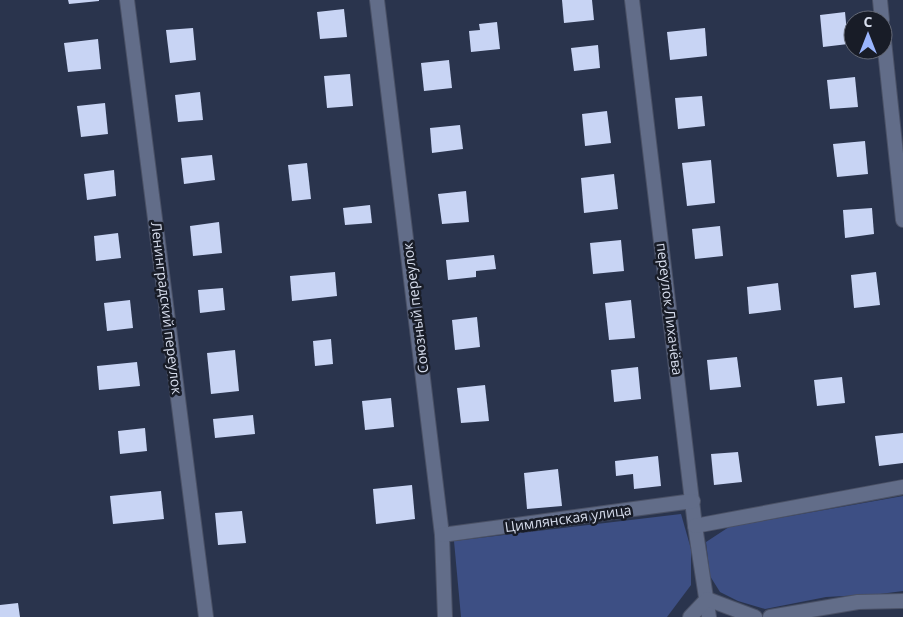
<svg xmlns="http://www.w3.org/2000/svg" width="903" height="617" font-family="'Open Sans',sans-serif">
	<style>
		.green { fill: #3d4f84 }
		.building { fill: #c8d4f4 }
		.lines { fill: none; stroke-linecap: round; stroke-linejoin: round }
		.minor-casing { stroke: #4a5166; stroke-width: 16 }
		.minor { stroke: #626d89; stroke-width: 14 }
		.labels { text-anchor: middle; dominant-baseline: central; stroke-width: 5; stroke-linejoin: round; paint-order: stroke }
		.street-label { font-size: 14px; fill: #d7dded; stroke: #181c27 }
	</style>
	<rect width="100%" height="100%" fill="#2a344d"/>
	<g class="green">
		<polygon points="903,496 903,591 880,594 826,597 765,609 738,601 720,592 710,576 706,542 729,527"/>
		<polygon points="681,514 691,549 691,585 667,617 461,617 454,541"/>
	</g>
	<g class="building">
		<polygon points="68,0 99,0 99,1 69,4"/>
		<polygon points="562,0 592,0 594,20 564,23"/>
		<polygon points="344,9 347,37 320,39 317,12"/>
		<polygon points="845,12 848,44 823,47 820,15"/>
		<polygon points="497,22 500,49 471,52 469,31 480,30 479,24"/>
		<polygon points="193,28 196,60 170,63 166,30"/>
		<polygon points="705,28 707,56 670,60 667,32"/>
		<polygon points="98,39 101,69 68,72 64,43"/>
		<polygon points="598,45 600,68 574,71 571,48"/>
		<polygon points="449,60 452,88 424,91 421,63"/>
		<polygon points="350,74 353,106 327,108 324,76"/>
		<polygon points="855,77 858,107 830,109 827,80"/>
		<polygon points="200,92 203,120 178,122 175,95"/>
		<polygon points="702,96 705,126 678,129 675,98"/>
		<polygon points="105,103 108,134 81,137 77,106"/>
		<polygon points="607,111 611,143 585,146 582,114"/>
		<polygon points="460,125 463,149 432,153 430,128"/>
		<polygon points="865,141 868,174 837,177 833,144"/>
		<polygon points="212,155 215,180 184,184 181,158"/>
		<polygon points="711,160 715,203 687,206 682,163"/>
		<polygon points="307,163 311,199 292,201 288,165"/>
		<polygon points="114,170 116,196 87,200 84,174"/>
		<polygon points="614,174 618,209 584,213 581,178"/>
		<polygon points="466,191 469,222 442,224 438,194"/>
		<polygon points="370,205 372,223 345,225 343,208"/>
		<polygon points="872,208 874,234 845,238 843,210"/>
		<polygon points="219,222 222,253 193,256 190,226"/>
		<polygon points="720,226 723,256 695,259 692,229"/>
		<polygon points="118,233 121,258 96,261 94,236"/>
		<polygon points="621,240 624,271 593,274 590,243"/>
		<polygon points="494,255 496,269 476,271 476,277 448,280 446,260"/>
		<polygon points="335,272 337,296 292,301 290,276"/>
		<polygon points="876,272 880,305 854,308 851,275"/>
		<polygon points="778,283 781,310 749,314 747,287"/>
		<polygon points="223,288 225,310 200,313 198,290"/>
		<polygon points="130,300 133,328 107,331 104,303"/>
		<polygon points="631,300 635,338 609,340 605,303"/>
		<polygon points="477,317 480,347 455,350 452,320"/>
		<polygon points="331,339 333,364 315,366 313,341"/>
		<polygon points="235,350 239,391 211,394 207,353"/>
		<polygon points="737,357 741,387 710,390 707,360"/>
		<polygon points="137,362 140,386 99,390 97,366"/>
		<polygon points="638,367 641,399 614,402 611,370"/>
		<polygon points="842,377 845,403 817,406 814,380"/>
		<polygon points="485,385 489,421 461,423 457,388"/>
		<polygon points="391,398 394,427 365,430 362,401"/>
		<polygon points="253,415 255,434 215,438 213,419"/>
		<polygon points="145,428 147,451 120,454 118,431"/>
		<polygon points="903,433 903,463 879,466 875,436"/>
		<polygon points="738,452 742,482 714,485 711,454"/>
		<polygon points="658,456 661,486 634,489 633,474 616,476 615,461"/>
		<polygon points="558,469 562,506 527,509 524,473"/>
		<polygon points="412,485 415,519 376,524 373,489"/>
		<polygon points="161,491 164,519 113,524 110,496"/>
		<polygon points="242,511 246,543 218,545 215,513"/>
		<polygon points="18,603 20,617 0,617 0,605"/>
	</g>
	<g class="lines">
		<g class="minor-casing">
			<g id="minor">
				<polyline points="127,0 206,617"/>
				<polyline points="377,0 442,535 445,617"/>
				<polyline points="632,0 695,526 709,617"/>
				<polyline points="880,0 882,20"/>
				<polyline points="883,31 903,220"/>
				<polyline points="695,526 903,487"/>
				<polyline points="442,535 693,501"/>
				<polyline points="690,617 707,599 755,617"/>
				<polyline points="770,617 858,602 903,601"/>
			</g>
		</g>
		<use href="#minor" class="minor"/>
	</g>
	<g class="labels">
		<g class="street-label">
			<text transform="translate(167 308) rotate(83)">Ленинградский переулок</text>
			<text transform="translate(415 308) rotate(-97)">Союзный переулок</text>
			<text transform="translate(670 309) rotate(83)">переулок Лихачёва</text>
			<text transform="translate(568 518) rotate(-8)">Цимлянская улица</text>
		</g>
	</g>
	<g transform="translate(868 35)"><circle r="24" fill="#181c27" stroke="#646976"/>
	<path d="M0-4L9 19L0 12L-9 19Z" fill="#9ab5fd"/>
	<text y="-8" font-size="14" font-weight="bold" text-anchor="middle" fill="#d7dded">С</text>
	</g>
</svg>
